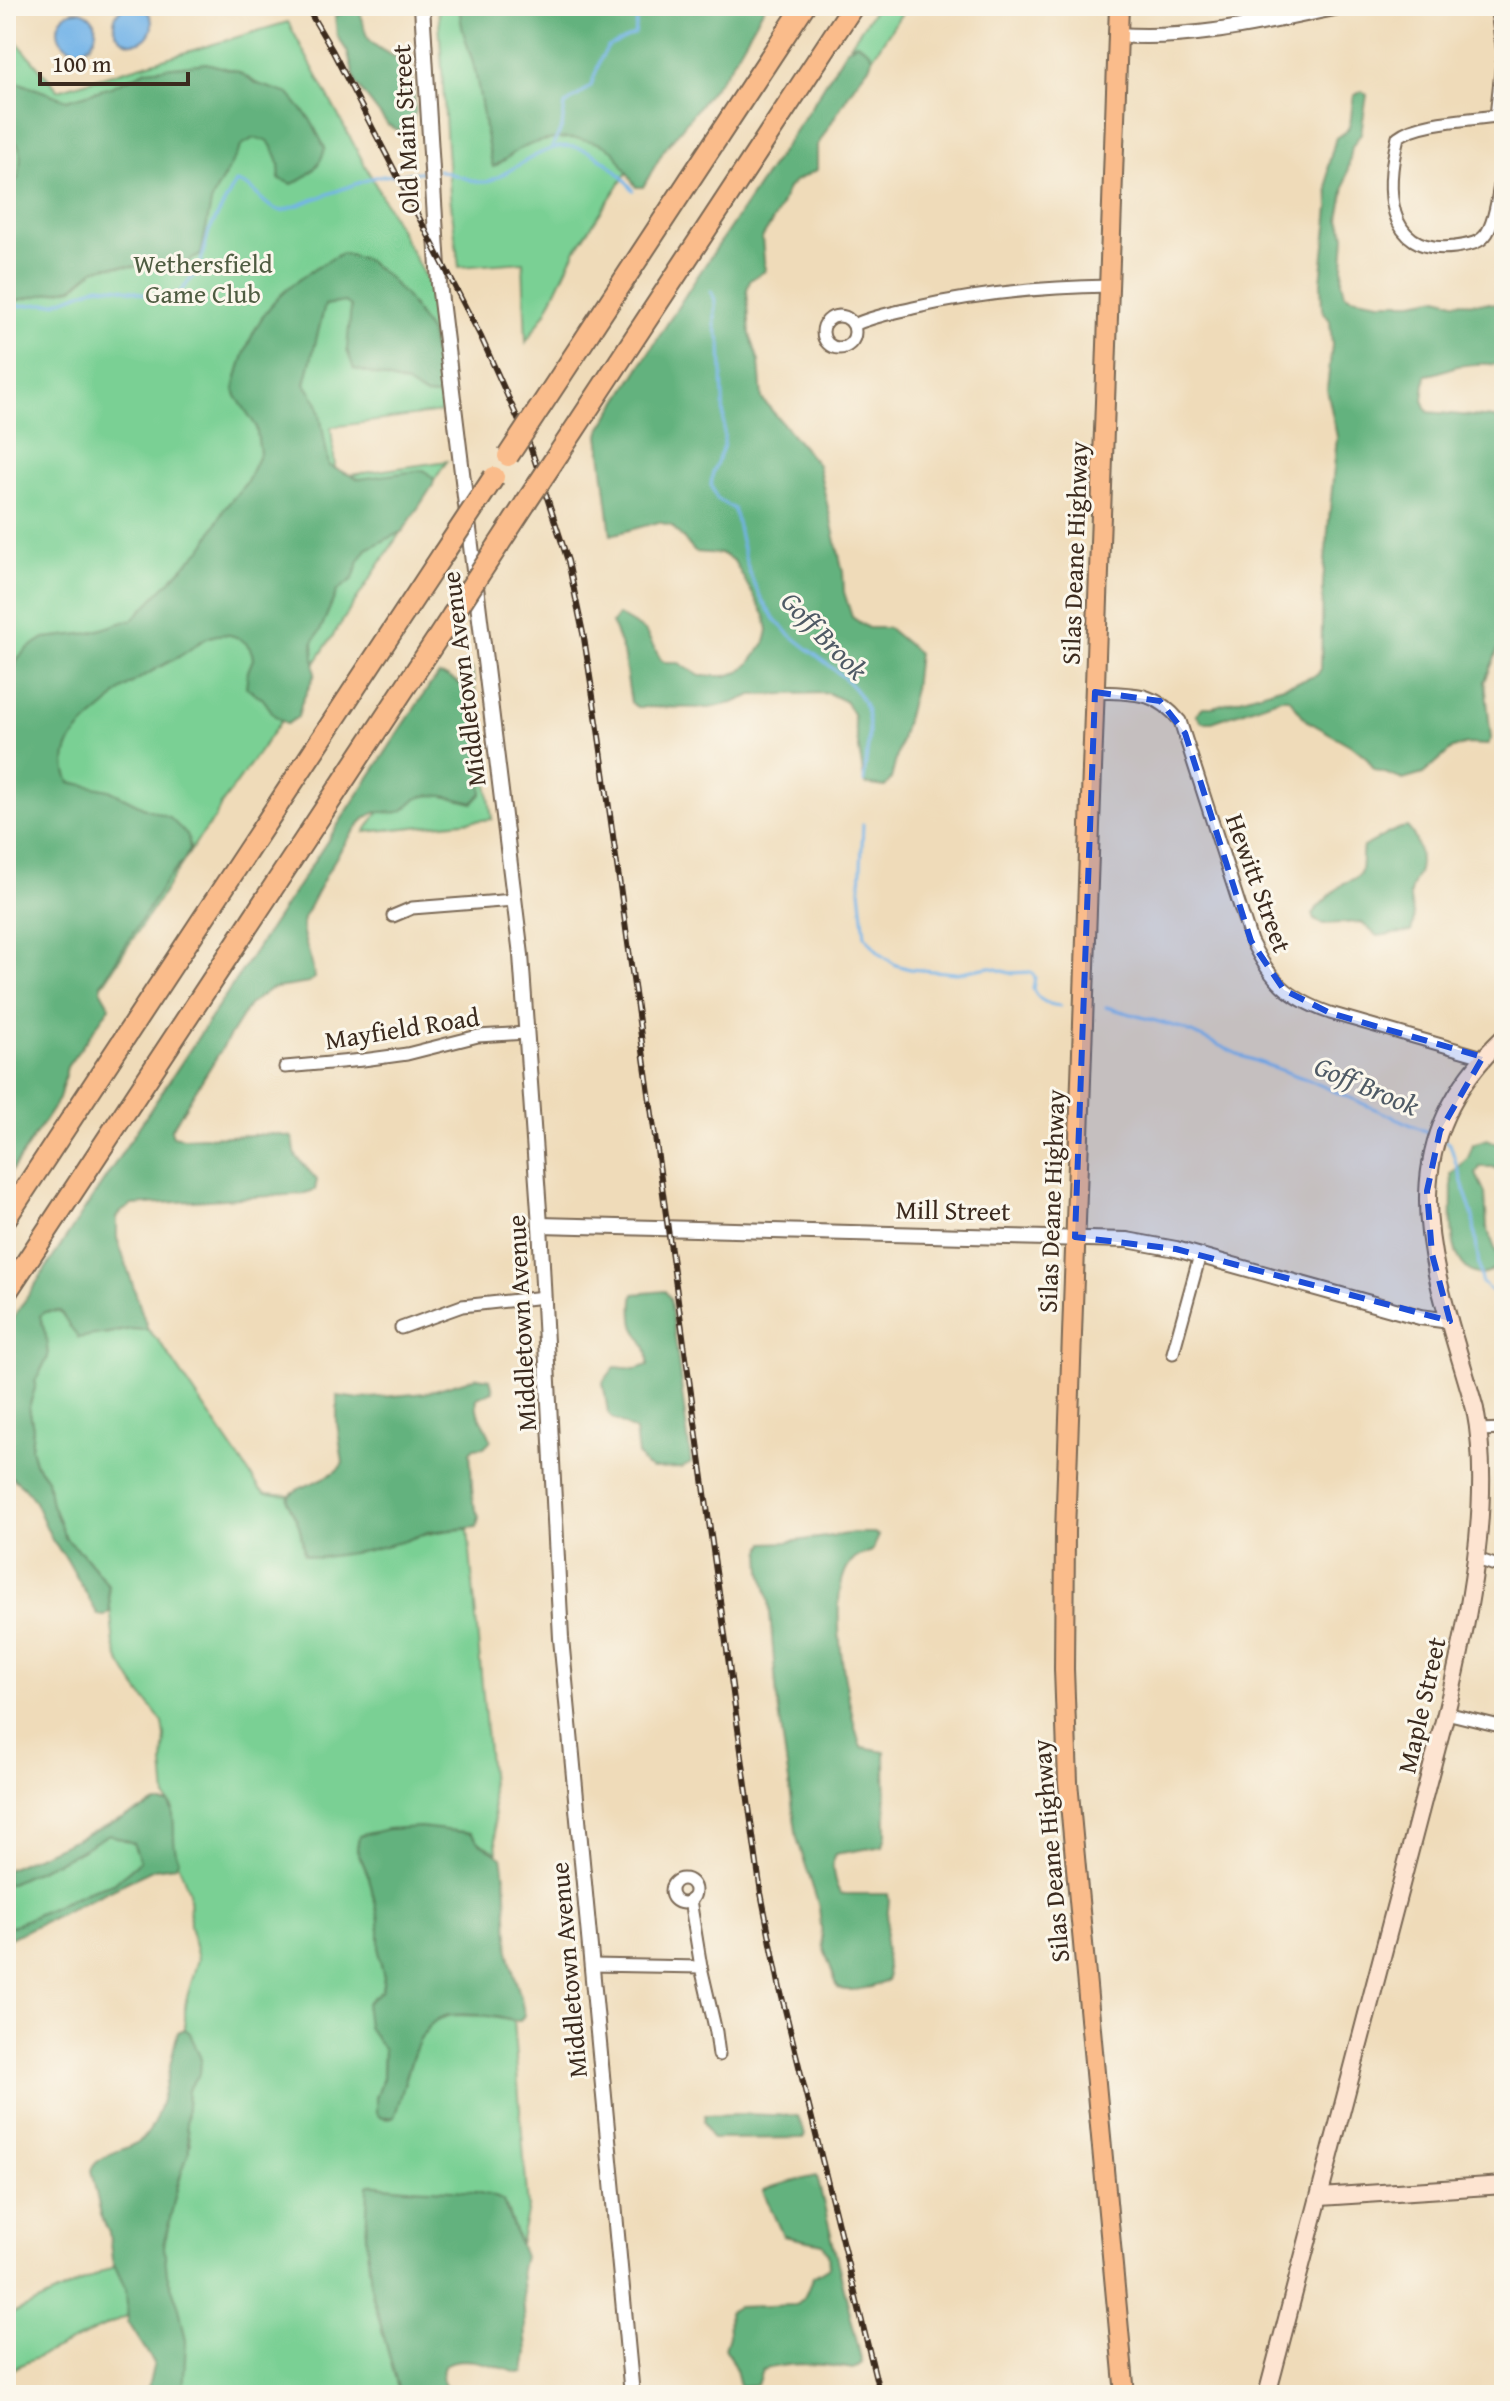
<svg xmlns="http://www.w3.org/2000/svg" width="1510" height="2401" font-family="'Gentium Book Plus',serif">
	<style>
		.green { fill: #7ad094; stroke: #5a7d59; stroke-width: 2 }
		.forest { fill: #63b27e; stroke: #4f6e4e; stroke-width: 2 }
		.water { fill: #73b4e8; stroke: #576f83; stroke-width: 2 }
		.lines { fill: none; stroke-linecap: round; stroke-linejoin: round }
		.stream { stroke: #73b4e8; stroke-width: 3 }
		.minor-casing { stroke: #7a6854; stroke-width: 15 }
		.tertiary-casing { stroke: #7a6854; stroke-width: 18 }
		.secondary-casing { stroke: #7a6854; stroke-width: 20 }
		.primary-casing { stroke: #7a6854; stroke-width: 22 }
		.motorway-casing { stroke: #7a6854; stroke-width: 24 }
		.minor { stroke: #fff; stroke-width: 11 }
		.tertiary { stroke: #fff; stroke-width: 14 }
		.secondary { stroke: #fde4d1; stroke-width: 16 }
		.primary { stroke: #fabc8b; stroke-width: 18 }
		.motorway { stroke: #fabc8b; stroke-width: 20 }
		.rail-casing { stroke: #3b2a1e; stroke-width: 6 }
		.rail { stroke: #fbf7ec; stroke-width: 3; stroke-dasharray: 9; stroke-linecap: butt }
		.motorway-bridge-casing { stroke: #7a6854; stroke-width: 24; stroke-linecap: butt }
		.motorway-bridge { stroke: #fabc8b; stroke-width: 20 }
		.marked { fill: #1d4ed8; fill-opacity: 0.2; stroke: #1d4ed8; stroke-width: 6; stroke-dasharray: 16 10; stroke-linejoin: round }
		.labels { text-anchor: middle; dominant-baseline: central; stroke-width: 6; stroke-linejoin: round; paint-order: stroke }
		.street-label { font-size: 26px; fill: #3b2a1e; stroke: #fbf7ec }
		.park-label { font-size: 26px; fill: #4e5c41; stroke: #fbf7ec }
		.water-label { font-size: 28px; font-style: italic; fill: #4f5a65; stroke: #fbf7ec }
	</style>
	<rect width="100%" height="100%" fill="#fbf7ec"/>
	<filter id="ink" filterUnits="userSpaceOnUse"><feTurbulence type="fractalNoise" baseFrequency=".0125" numOctaves="2"/><feDisplacementMap in="SourceGraphic" scale="16" xChannelSelector="R" yChannelSelector="G"/><feConvolveMatrix kernelMatrix="1 2 1 2 8 2 1 2 1" color-interpolation-filters="sRGB"/></filter>
	<filter id="wash" filterUnits="userSpaceOnUse"><feTurbulence type="fractalNoise" baseFrequency=".006" numOctaves="4" result="noise"/><feDisplacementMap in="SourceGraphic" scale="32" xChannelSelector="R" yChannelSelector="G"/><feGaussianBlur stdDeviation="1.8" result="paint"/><feColorMatrix in="noise" values="0 0 0 0 0 0 0 0 0 0 0 0 0 0 0 0 0 1.4 0 .05"/><feComposite in="paint" operator="in"/></filter>
	<g filter="url(#wash)">
		<rect width="100%" height="100%" fill="#efdbb9"/>
		<g class="green">
			<polygon points="438,6 737,6 575,251 546,312 526,342 523,262 459,267 450,196"/>
			<polygon points="877,6 900,6 904,10 872,58 870,52 856,43 850,45"/>
			<polygon points="288,22 431,288 442,412 331,427 336,477 447,461 279,718 281,721 221,805 215,818 197,841 6,1132 6,29 58,90"/>
			<polygon points="472,669 492,819 365,832"/>
			<path d="M57,1310L64,1315L70,1327L106,1335L131,1329L148,1330L159,1341L260,1489L265,1493L289,1495L288,1502L300,1527L304,1554C318,1558 327,1555 341,1553C384,1548 425,1530 468,1529L497,1852L480,1843L471,1833C434,1828 395,1825 359,1836L357,1850L369,1877L379,1920V1956L384,1977L382,1990L367,2003L368,2027L384,2050L383,2078L376,2098V2113C381,2118 388,2121 394,2117L416,2046L433,2021L452,2015L487,2016L513,2021L528,2208L520,2244L506,2207L479,2192L420,2191L371,2184L368,2186L372,2293L400,2395H183L182,2375L186,2341L174,2294L6,2372V2317L164,2243L166,2228L190,2144L186,2124L188,2090L200,2073L190,2033L185,2029V2004L198,1959L190,1926L189,1892L173,1849V1809L166,1798L163,1763L165,1736L163,1723L133,1683L118,1658L114,1645L108,1585L82,1553L66,1539L50,1500L47,1479L35,1462L31,1448L33,1428L29,1407L35,1388V1381L48,1357L46,1336L39,1316L44,1312Z"/>
			<polygon points="109,1834 133,1843 140,1861 114,1883 88,1891 6,1929 6,1885 74,1854"/>
		</g>
		<g class="forest">
			<path d="M460,6H765L730,67L664,150L643,187H636L614,151C588,134 548,135 520,149C511,154 503,162 493,167C484,134 482,100 474,67C469,47 459,27 460,6Z"/>
			<path d="M353,9L359,11C364,19 363,28 367,36C375,50 396,57 410,64L416,111L411,123L400,131L388,125L357,85L347,51L337,36L335,16Z"/>
			<polygon points="857,43 870,52 872,58 870,65 855,84 817,146 817,170 795,181 788,188 778,212 762,238 765,271 750,280 747,290 750,334 759,362 762,399 818,465 843,572 844,592 852,617 868,628 888,628 918,653 914,689 891,779 885,787 865,784 853,714 846,702 828,693 752,695 733,703 709,708 637,707 631,703 623,652 612,623 618,615 645,631 661,660 666,663 679,663 700,676 726,676 739,672 749,664 765,643 768,630 765,616 734,561 722,554 695,552 672,526 659,522 611,535 599,435 601,428 695,280 811,107 846,50"/>
			<path d="M206,63L237,71L258,84L289,94L310,119L325,148C321,165 308,177 292,184L279,179C281,163 277,154 268,141L254,138L242,145L216,191L211,203L201,255L177,267L108,266L94,270L73,288L6,303V187L18,179C22,155 24,148 6,129V73L17,82L67,100L111,87L147,70Z"/>
			<path d="M1362,91L1367,95L1361,133L1352,147L1339,219L1345,235L1342,281L1345,294L1351,297L1380,302H1413L1439,297L1454,302L1489,303L1504,306V367C1490,362 1473,364 1458,366C1447,368 1439,374 1426,375L1423,400L1428,412L1504,419V477L1502,486L1504,528L1501,545L1504,573L1500,645L1485,681L1491,739L1487,745L1467,744L1453,748L1423,774L1403,780L1374,769L1366,757L1355,748L1306,720L1289,698H1281L1212,722H1202L1196,714L1203,707H1213L1304,680L1317,675L1321,669L1323,582L1337,437L1327,389L1332,345L1330,321L1322,309L1321,282L1329,208L1328,166L1336,137C1356,131 1349,114 1354,96Z"/>
			<path d="M342,253L366,260L387,276L409,300L430,333L441,390L437,396L424,395L407,384L354,369L347,350L351,306L345,302L325,305L305,384L318,403L329,466L359,479L424,470L434,479L433,485L403,531L367,549L359,561L353,579L337,591L320,631L313,642L315,674L301,704L298,717L287,724L275,716L263,699L246,687L248,671L253,659C252,642 234,632 217,635C203,637 192,649 180,656C160,667 140,677 122,690C115,695 111,702 105,707C80,727 54,749 70,782L109,790L145,808L169,817L188,836L190,849L184,860L166,881L101,984V991L110,1007L67,1067L59,1099L6,1179V695L18,658L27,649L44,638L90,633L133,619L205,545L224,509L246,483L260,453L256,426L236,396L234,389C251,316 277,288 342,253Z"/>
			<path d="M439,675C459,677 473,696 481,713L482,793L473,803C455,799 431,789 413,801C408,805 406,810 399,812C391,814 382,810 374,813C350,823 316,894 303,919C299,937 314,958 314,978L309,983L270,989L249,1005L171,1130L173,1136L184,1138L274,1134L292,1137L296,1156L317,1180L315,1190L302,1194L132,1205L121,1212L117,1218V1238L148,1330L131,1329L78,1338L60,1311L44,1312L40,1316L46,1336L48,1357L35,1381V1388L29,1407L33,1428L31,1448L35,1463L47,1479L50,1500L66,1539L82,1553L108,1585L110,1611L105,1616L98,1615L66,1558L53,1542L34,1500L26,1489L6,1472V1329L430,685Z"/>
			<path d="M1407,827C1417,836 1422,857 1419,870C1417,878 1411,884 1410,894C1409,910 1418,914 1411,932L1377,936L1361,922L1323,924L1314,920L1312,914C1315,909 1340,886 1344,883C1350,880 1356,880 1360,873C1363,866 1361,855 1363,847C1377,841 1393,828 1407,827Z"/>
			<path d="M1487,1139L1504,1147V1172L1493,1167H1480L1476,1174L1485,1193L1487,1228L1499,1259C1497,1265 1495,1270 1488,1273C1481,1276 1476,1275 1470,1271C1443,1252 1455,1202 1451,1174L1468,1158L1473,1144Z"/>
			<path d="M665,1291L670,1298L691,1463L682,1468L652,1469L646,1466L638,1455L635,1431L612,1418L608,1412L603,1382L615,1367L636,1369L648,1365C649,1347 643,1343 635,1328C632,1321 632,1302 634,1294Z"/>
			<path d="M477,1377L490,1379L493,1391L477,1398C474,1417 486,1424 491,1440L484,1447L474,1448L470,1452L473,1502L479,1517L477,1527L428,1532L405,1541L365,1551L317,1558L304,1554C303,1544 302,1533 298,1523C296,1516 288,1507 288,1500C288,1486 333,1482 343,1463L337,1423V1396L360,1399L425,1393Z"/>
			<path d="M855,1533H874L879,1536L872,1551C868,1553 859,1555 855,1558C821,1585 849,1709 860,1744L862,1747L885,1751L886,1834L883,1846L835,1854C830,1863 834,1885 841,1894H888L889,1900L885,1942L888,1979C881,1987 848,1993 838,1988L823,1946L819,1907L797,1838L777,1698L769,1601L762,1571L761,1551L765,1543L788,1542Z"/>
			<path d="M157,1803H168C179,1817 169,1842 179,1860L175,1866L154,1869L6,1940V1929L88,1891L114,1883L140,1861L133,1843L109,1834L74,1854L6,1885V1870Z"/>
			<path d="M420,1827L471,1833L480,1843L502,1857C508,1888 506,1921 509,1953C512,1974 522,1994 524,2015L520,2021C512,2022 505,2018 496,2017C484,2015 464,2014 452,2015C413,2016 406,2089 394,2117L381,2118L376,2113V2098L383,2078L384,2050L368,2027L366,2010L367,2003L382,1990L384,1977L379,1956V1920L369,1877L357,1849L359,1836L387,1829Z"/>
			<path d="M185,2029L190,2033L201,2059L200,2073L188,2090L186,2124L189,2151L178,2183L164,2246L167,2274L179,2307L186,2341L183,2395H146L154,2363L128,2322L126,2290L112,2260L109,2233L101,2215L91,2170C101,2150 132,2152 147,2134C163,2115 170,2058 178,2032Z"/>
			<polygon points="742,2114 798,2116 805,2135 803,2138 712,2139 704,2121 705,2115"/>
			<path d="M817,2176L862,2363L854,2369C826,2364 790,2361 762,2370L757,2385L740,2386L736,2370L725,2348L729,2335L728,2312L737,2307L795,2305L805,2296L813,2277L829,2267L828,2254L823,2244L783,2236L763,2191C770,2185 805,2179 817,2176Z"/>
			<path d="M371,2184C405,2192 480,2185 503,2201L524,2256L521,2269L527,2352L524,2372L518,2373C497,2367 464,2353 444,2365L441,2378L450,2395H400L372,2293L366,2239L368,2186Z"/>
		</g>
		<g class="water">
			<circle cx="133" cy="24" r="19"/>
			<circle cx="77" cy="30" r="19"/>
		</g>
		<g class="lines">
			<g class="stream">
				<polyline points="552,147 562,127 565,105 591,86 601,58 608,47 635,34 638,13 642,6"/>
				<path d="M438,170L478,182H487C510,173 531,154 554,148C586,139 616,168 633,190"/>
				<path d="M711,291L715,300V326L721,344L724,427V445L713,472L711,485L717,499L734,509C744,552 746,580 774,618C796,647 855,675 866,708C873,730 865,759 864,782"/>
				<path d="M6,307L55,303L99,286L122,288L158,298L179,293L199,270L209,231L236,182C256,185 261,207 282,211L375,177L427,171"/>
				<path d="M863,824L860,889L865,936L881,955L896,965L910,969L956,973L989,967L1010,973L1031,972L1035,977L1033,989C1038,1001 1048,1005 1061,1006"/>
				<polyline points="1106,1007 1181,1028 1242,1056 1311,1081 1432,1134"/>
				<polyline points="1443,1138 1450,1144 1473,1217 1481,1282 1493,1293 1504,1298"/>
			</g>
		</g>
	</g>
	<g filter="url(#ink)">
		<g class="lines">
			<g class="minor-casing">
				<g id="minor">
					<polyline points="1496,116 1503,53 1496,6"/>
					<path d="M1504,118L1496,116C1469,120 1419,121 1398,137C1386,185 1383,256 1455,247C1467,245 1480,244 1487,233C1497,217 1500,180 1504,161"/>
					<circle cx="839" cy="332" r="16"/>
					<path d="M854,325C873,316 893,313 913,308C979,293 1043,287 1110,286"/>
					<path d="M1095,692C1132,694 1155,690 1180,721L1251,941C1271,981 1288,998 1330,1013L1483,1057"/>
					<polyline points="393,916 412,908 514,900"/>
					<polyline points="285,1067 363,1060 407,1054 478,1036 526,1033"/>
					<polyline points="401,1328 462,1306 544,1297"/>
					<polyline points="1173,1353 1200,1255"/>
					<polyline points="1479,1430 1504,1429"/>
					<polyline points="1474,1558 1504,1568"/>
					<polyline points="1446,1713 1504,1727"/>
					<circle cx="683" cy="1891" r="12"/>
					<polyline points="690,1900 701,1967"/>
					<polyline points="591,1965 701,1967 716,2032 719,2055"/>
				</g>
			</g>
			<g class="tertiary-casing">
				<g id="tertiary">
					<polyline points="422,6 439,284 521,955 540,1225 561,1638 632,2395"/>
					<path d="M1118,35C1195,41 1269,21 1344,6"/>
					<polyline points="540,1225 1127,1240 1176,1249 1420,1317 1450,1321"/>
				</g>
			</g>
			<g class="secondary-casing">
				<g id="secondary">
					<polyline points="1320,2197 1504,2185"/>
					<path d="M1267,2395L1446,1713C1468,1624 1493,1500 1475,1409C1436,1270 1380,1155 1504,1037"/>
				</g>
			</g>
			<g class="primary-casing">
				<polyline id="primary" points="1119,6 1065,1532 1064,1669 1068,1782 1125,2395"/>
			</g>
			<g class="motorway-casing">
				<g id="motorway">
					<polyline points="541,406 804,6"/>
					<polyline points="559,453 853,6"/>
					<polyline points="499,544 525,504"/>
					<polyline points="6,1218 443,554"/>
					<polyline points="6,1293 452,616"/>
				</g>
			</g>
			<use href="#minor" class="minor"/>
			<use href="#tertiary" class="tertiary"/>
			<use href="#secondary" class="secondary"/>
			<use href="#primary" class="primary"/>
			<use href="#motorway" class="motorway"/>
			<g class="rail-casing">
				<polyline id="rail" points="306,6 332,50 481,337 530,446 568,561 584,638 597,722 761,1893 780,1989 880,2395"/>
			</g>
			<use href="#rail" class="rail"/>
			<g class="motorway-bridge-casing">
				<g id="motorway-bridge">
					<polyline points="508,456 541,406"/>
					<polyline points="525,504 559,453"/>
					<polyline points="443,554 494,477"/>
					<polyline points="452,616 499,544"/>
				</g>
			</g>
			<use href="#motorway-bridge" class="motorway-bridge"/>
		</g>
	</g>
	<path class="marked" d="M1095,692L1160,701L1185,733L1251,941L1284,990L1330,1013L1483,1057L1440,1131L1427,1191L1432,1254L1450,1321L1176,1249L1075,1237Z"/>
	<g class="labels">
		<g class="street-label">
			<text transform="translate(405 129) rotate(-93)">Old Main Street</text>
			<text transform="translate(1074 553) rotate(-88)">Silas Deane Highway</text>
			<text transform="translate(463 679) rotate(-97)">Middletown Avenue</text>
			<text transform="translate(1259 883) rotate(70)">Hewitt Street</text>
			<text transform="translate(402 1028) rotate(-9)">Mayfield Road</text>
			<text transform="translate(1051 1201) rotate(-88)">Silas Deane Highway</text>
			<text transform="translate(953 1210) rotate(1)">Mill Street</text>
			<text transform="translate(521 1323) rotate(-93)">Middletown Avenue</text>
			<text transform="translate(1421 1705) rotate(-77)">Maple Street</text>
			<text transform="translate(1050 1851) rotate(-95)">Silas Deane Highway</text>
			<text transform="translate(568 1970) rotate(-95)">Middletown Avenue</text>
		</g>
		<g class="park-label">
			<text x="203" y="263">Wethersfield<tspan x="203" dy="30">Game Club</tspan></text>
		</g>
		<g class="water-label">
			<text transform="translate(825 635) rotate(46)">Goff Brook</text>
			<text transform="translate(1367 1085) rotate(23)">Goff Brook</text>
		</g>
	</g>
	<rect width="1510" height="2401" fill="none" stroke="#fbf7ec" stroke-width="32"/>
	<path d="M40 72v12h148v-12" fill="none" stroke="#3b2a1e" stroke-width="4"/>
	<text x="52" y="72" font-size="24" fill="#3b2a1e" stroke="#fbf7ec" stroke-width="6" paint-order="stroke">100 m</text>
</svg>
